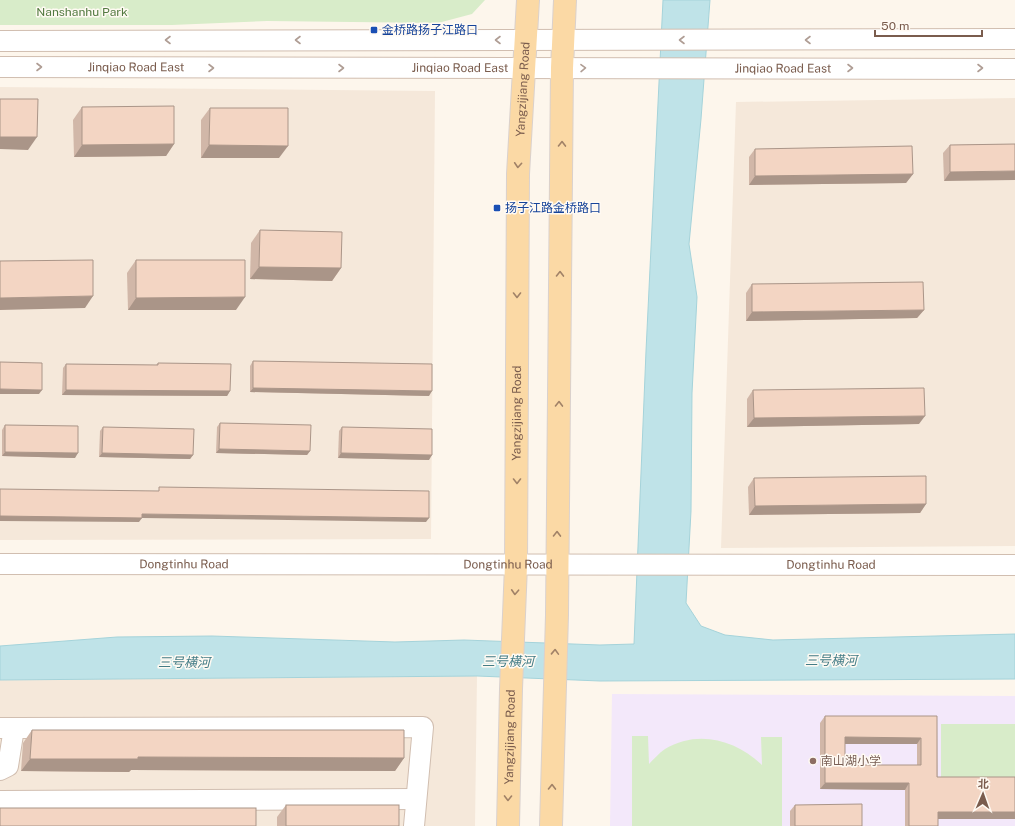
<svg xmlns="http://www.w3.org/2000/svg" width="1015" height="826" font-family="'Public Sans','Noto Sans SC',sans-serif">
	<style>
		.residential { fill: #f5e8da }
		.education { fill: #f3e8fa }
		.green { fill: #d8ecc9 }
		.water { fill: #bfe3e8; stroke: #a5d3da }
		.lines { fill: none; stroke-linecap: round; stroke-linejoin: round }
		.minor-casing { stroke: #d1beb0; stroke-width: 22 }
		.major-casing { stroke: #dad1cd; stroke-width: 24 }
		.minor { stroke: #fff; stroke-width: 20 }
		.major { stroke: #fbd9a5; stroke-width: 22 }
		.wall { fill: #d1b7a8; fill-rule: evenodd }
		.shaded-wall { fill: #aa9588 }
		.building { fill: #f3d5c3; stroke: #aa9588; fill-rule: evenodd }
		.oneway { stroke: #af9d94 }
		.oneway2 { stroke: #a18267 }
		.transit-dot { fill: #1a4fb4; stroke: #fffaf3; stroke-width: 1.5 }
		.education-dot { fill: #8d6e63; stroke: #fffaf3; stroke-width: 1.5 }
		.labels { text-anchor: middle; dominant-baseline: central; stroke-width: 3; stroke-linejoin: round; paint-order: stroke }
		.park-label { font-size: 12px; fill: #537a41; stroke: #fffaf3 }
		.transit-label { font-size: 12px; fill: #164399; stroke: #fffaf3; text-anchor: start }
		.street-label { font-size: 12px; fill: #7a5c4d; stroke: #fffaf3 }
		.education-label { font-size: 12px; fill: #785e54; stroke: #fffaf3; text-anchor: start }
		.water-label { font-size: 13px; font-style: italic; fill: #437c86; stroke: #fffaf3 }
	</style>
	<rect width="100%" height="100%" fill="#fdf6ec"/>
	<g class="residential">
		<polygon points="0,87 435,91 431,539 0,540"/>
		<polygon points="1015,98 1015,546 721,548 736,102"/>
		<polygon points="477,676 475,826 0,826 0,680"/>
	</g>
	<polygon class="education" points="612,694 1015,696 1015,826 610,826"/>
	<g class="green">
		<polygon points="0,0 485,0 472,14 438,23 267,21 172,25 0,25"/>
		<rect x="941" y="724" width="74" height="56"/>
		<path d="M632,736H648L649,764C654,759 659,753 665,749C698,729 736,740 762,765L761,737H782V826H632Z"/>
	</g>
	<polygon class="water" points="663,0 710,0 701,119 689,244 697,297 692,393 691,511 686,603 701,626 725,635 773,640 1015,634 1015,679 600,681 477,676 0,680 0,646 117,637 212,636 395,642 464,640 600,645 634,644 646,351"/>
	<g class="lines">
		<g class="minor-casing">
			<g id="minor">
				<polyline points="0,41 1015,39"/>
				<path id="s1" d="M0,67L1015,69"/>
				<path id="s2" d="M0,564L1015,565"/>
				<polyline points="0,728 14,728 8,766 0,770"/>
				<polyline points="14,728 423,727 414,826"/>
				<polyline points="0,801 416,799"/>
			</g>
		</g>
		<g class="major-casing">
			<g id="major">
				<path id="s3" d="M508,826L511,689L516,565L518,174L528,0"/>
				<polyline points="551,826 557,615 562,68 565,0"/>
			</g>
		</g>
		<use href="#minor" class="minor"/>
		<use href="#major" class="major"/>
	</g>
	<g class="wall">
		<polygon points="82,107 174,144 166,156 74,157 73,120"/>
		<polygon points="210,108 279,158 201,158 201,120"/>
		<polygon points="1015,144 944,181 943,153 950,145"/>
		<polygon points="755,149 913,174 906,183 749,185 749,157"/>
		<polygon points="260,230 341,268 332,281 250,279 251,243"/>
		<polygon points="136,260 236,310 128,310 127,273"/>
		<polygon points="752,284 924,310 917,318 746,321 746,293"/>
		<polygon points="253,361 429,396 250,392 250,366"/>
		<polygon points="158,363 230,391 227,396 62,395 63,368 66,364 156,365"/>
		<polygon points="753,390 919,424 747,427 747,399"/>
		<polygon points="220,423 310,451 307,455 216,453 217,427"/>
		<polygon points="5,425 75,458 2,456 2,430"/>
		<polygon points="103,427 193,455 190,459 99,457 100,431"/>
		<polygon points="342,427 429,460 338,458 339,431"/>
		<polygon points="754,478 926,504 920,513 749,515 748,487"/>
		<path d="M825,716H937L938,826H905V790L820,789V723ZM845,744H917V765H845Z"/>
		<polygon points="32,730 404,758 395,771 131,770 129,772 21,771 23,743"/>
		<polygon points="286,805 399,826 277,826 277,817"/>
		<polygon points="795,805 862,826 790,826 790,811"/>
	</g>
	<g class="shaded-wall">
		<polygon points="0,137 37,137 28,150 0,149"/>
		<polygon points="174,144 166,156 74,157 82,145"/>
		<polygon points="209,145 288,146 279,158 201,158"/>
		<polygon points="1015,171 1015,180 944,181 950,172"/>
		<polygon points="913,174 906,183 749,185 755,176"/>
		<polygon points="259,267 341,268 332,281 250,279"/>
		<polygon points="93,296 85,308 0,310 0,298"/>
		<polygon points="245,297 236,310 128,310 136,298"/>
		<polygon points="924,310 917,318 746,321 752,312"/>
		<polygon points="253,388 432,391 429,396 250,392"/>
		<polygon points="0,389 42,390 39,394 0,394"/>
		<polygon points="66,390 230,391 227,396 62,395"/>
		<polygon points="925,416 919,424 747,427 754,418"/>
		<polygon points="219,449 310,451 307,455 216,453"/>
		<polygon points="5,452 78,453 75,458 2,456"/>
		<polygon points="102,453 193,455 190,459 99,457"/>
		<polygon points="341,453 432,455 429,460 338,458"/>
		<polygon points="926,504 920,513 749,515 755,506"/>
		<polygon points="142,514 429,518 426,522 142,518 139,522 0,521 0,516"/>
		<polygon points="845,737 921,738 917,744 840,744"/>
		<polygon points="138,757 404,758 395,771 131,770 129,772 21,771 30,759"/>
		<polygon points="825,783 909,783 905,790 820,789"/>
		<polygon points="938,812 1015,812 1015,819 933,819"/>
	</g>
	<g class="building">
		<polygon points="0,99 38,99 37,137 0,137"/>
		<polygon points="174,106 174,144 82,145 82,107"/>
		<polygon points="210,108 288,108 288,146 209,145"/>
		<polygon points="1015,144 1015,171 950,172 950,145"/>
		<polygon points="912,146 913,174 755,176 755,149"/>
		<polygon points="260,230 342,232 341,268 259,267"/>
		<polygon points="93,260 93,296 0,298 0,261"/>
		<polygon points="136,260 245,260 245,297 136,298"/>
		<polygon points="923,282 924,310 752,312 752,284"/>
		<polygon points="253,361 432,364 432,391 253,388"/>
		<polygon points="0,362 42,363 42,390 0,389"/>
		<polygon points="158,363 231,364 230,391 66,390 66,364 158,365"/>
		<polygon points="924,388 925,416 754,418 753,390"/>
		<polygon points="220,423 311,425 310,451 219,449"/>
		<polygon points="5,425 78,426 78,453 5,452"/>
		<polygon points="103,427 194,429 193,455 102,453"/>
		<polygon points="342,427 432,429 432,455 341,453"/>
		<polygon points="926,476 926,504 755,506 754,478"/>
		<polygon points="159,487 429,491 429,518 142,514 142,518 0,516 0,489 159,491"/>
		<path d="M825,716H937V777H1015V812H938V826H909V783H825ZM845,737L921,738V765H845Z"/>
		<polygon points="32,730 404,730 404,758 138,757 138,759 30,759"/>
		<polygon points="862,804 862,826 795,826 795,805"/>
		<rect x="286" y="805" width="113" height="21"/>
		<rect x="0" y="808" width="256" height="18"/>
	</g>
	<defs><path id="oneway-chevron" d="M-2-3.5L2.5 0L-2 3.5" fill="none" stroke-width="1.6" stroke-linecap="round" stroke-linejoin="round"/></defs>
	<g class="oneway">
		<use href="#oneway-chevron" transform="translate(168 40) rotate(180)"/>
		<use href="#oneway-chevron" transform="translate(298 40) rotate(180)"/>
		<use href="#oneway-chevron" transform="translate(498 40) rotate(180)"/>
		<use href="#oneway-chevron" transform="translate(682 40) rotate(-180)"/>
		<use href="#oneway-chevron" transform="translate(808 40) rotate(180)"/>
		<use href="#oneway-chevron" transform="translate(39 67)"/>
		<use href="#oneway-chevron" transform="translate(211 68)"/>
		<use href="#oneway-chevron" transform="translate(341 68)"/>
		<use href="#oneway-chevron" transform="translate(583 68) rotate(-1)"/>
		<use href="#oneway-chevron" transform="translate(850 68)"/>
		<use href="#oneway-chevron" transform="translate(980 68)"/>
	</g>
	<g class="oneway2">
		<use href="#oneway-chevron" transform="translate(562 144) rotate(-89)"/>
		<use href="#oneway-chevron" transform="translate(518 165) rotate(94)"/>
		<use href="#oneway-chevron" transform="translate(560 274) rotate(-89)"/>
		<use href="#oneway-chevron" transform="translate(517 295) rotate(90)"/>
		<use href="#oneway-chevron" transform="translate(559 404) rotate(-89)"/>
		<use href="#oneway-chevron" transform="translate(517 481) rotate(90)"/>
		<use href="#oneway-chevron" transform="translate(557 534) rotate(-89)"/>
		<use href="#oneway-chevron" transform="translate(515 592) rotate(93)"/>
		<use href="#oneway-chevron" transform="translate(555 652) rotate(-88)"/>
		<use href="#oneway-chevron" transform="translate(552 787) rotate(-89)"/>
		<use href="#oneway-chevron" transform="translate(508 798) rotate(91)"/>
	</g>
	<g class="transit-dot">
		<rect x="370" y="26" width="8" height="8" rx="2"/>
		<rect x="493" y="204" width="8" height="8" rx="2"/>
	</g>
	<circle class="education-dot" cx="813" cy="761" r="4"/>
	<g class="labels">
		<g class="park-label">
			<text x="82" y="12">Nanshanhu Park</text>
		</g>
		<g class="transit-label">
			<text x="382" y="30">金桥路扬子江路口</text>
			<text x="505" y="208">扬子江路金桥路口</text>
		</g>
		<g class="street-label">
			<text stroke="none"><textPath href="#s1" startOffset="136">Jinqiao Road East</textPath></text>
			<text stroke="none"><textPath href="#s1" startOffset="460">Jinqiao Road East</textPath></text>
			<text stroke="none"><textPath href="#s1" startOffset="783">Jinqiao Road East</textPath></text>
			<text stroke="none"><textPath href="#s3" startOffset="737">Yangzijiang Road</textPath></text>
			<text stroke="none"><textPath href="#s3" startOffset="413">Yangzijiang Road</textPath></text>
			<text stroke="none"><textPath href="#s2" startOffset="184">Dongtinhu Road</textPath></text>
			<text stroke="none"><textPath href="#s2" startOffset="508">Dongtinhu Road</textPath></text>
			<text stroke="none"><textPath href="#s2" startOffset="831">Dongtinhu Road</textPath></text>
			<text stroke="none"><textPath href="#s3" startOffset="89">Yangzijiang Road</textPath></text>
		</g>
		<g class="education-label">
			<text x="821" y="761">南山湖小学</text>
		</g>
		<g class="water-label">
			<text x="831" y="660">三号横河</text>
			<text x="508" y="661">三号横河</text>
			<text x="184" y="662">三号横河</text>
		</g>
	</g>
	<g transform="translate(983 794) rotate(2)" stroke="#fffaf3" stroke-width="3" paint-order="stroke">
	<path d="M0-3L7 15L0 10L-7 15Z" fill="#7a5c4d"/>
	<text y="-6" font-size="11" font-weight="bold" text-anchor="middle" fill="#7a5c4d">北</text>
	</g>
	<path d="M875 30v6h107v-6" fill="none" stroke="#7a5c4d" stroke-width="2"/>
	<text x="881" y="30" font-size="12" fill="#7a5c4d" stroke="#fffaf3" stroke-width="3" paint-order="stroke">50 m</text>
</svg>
